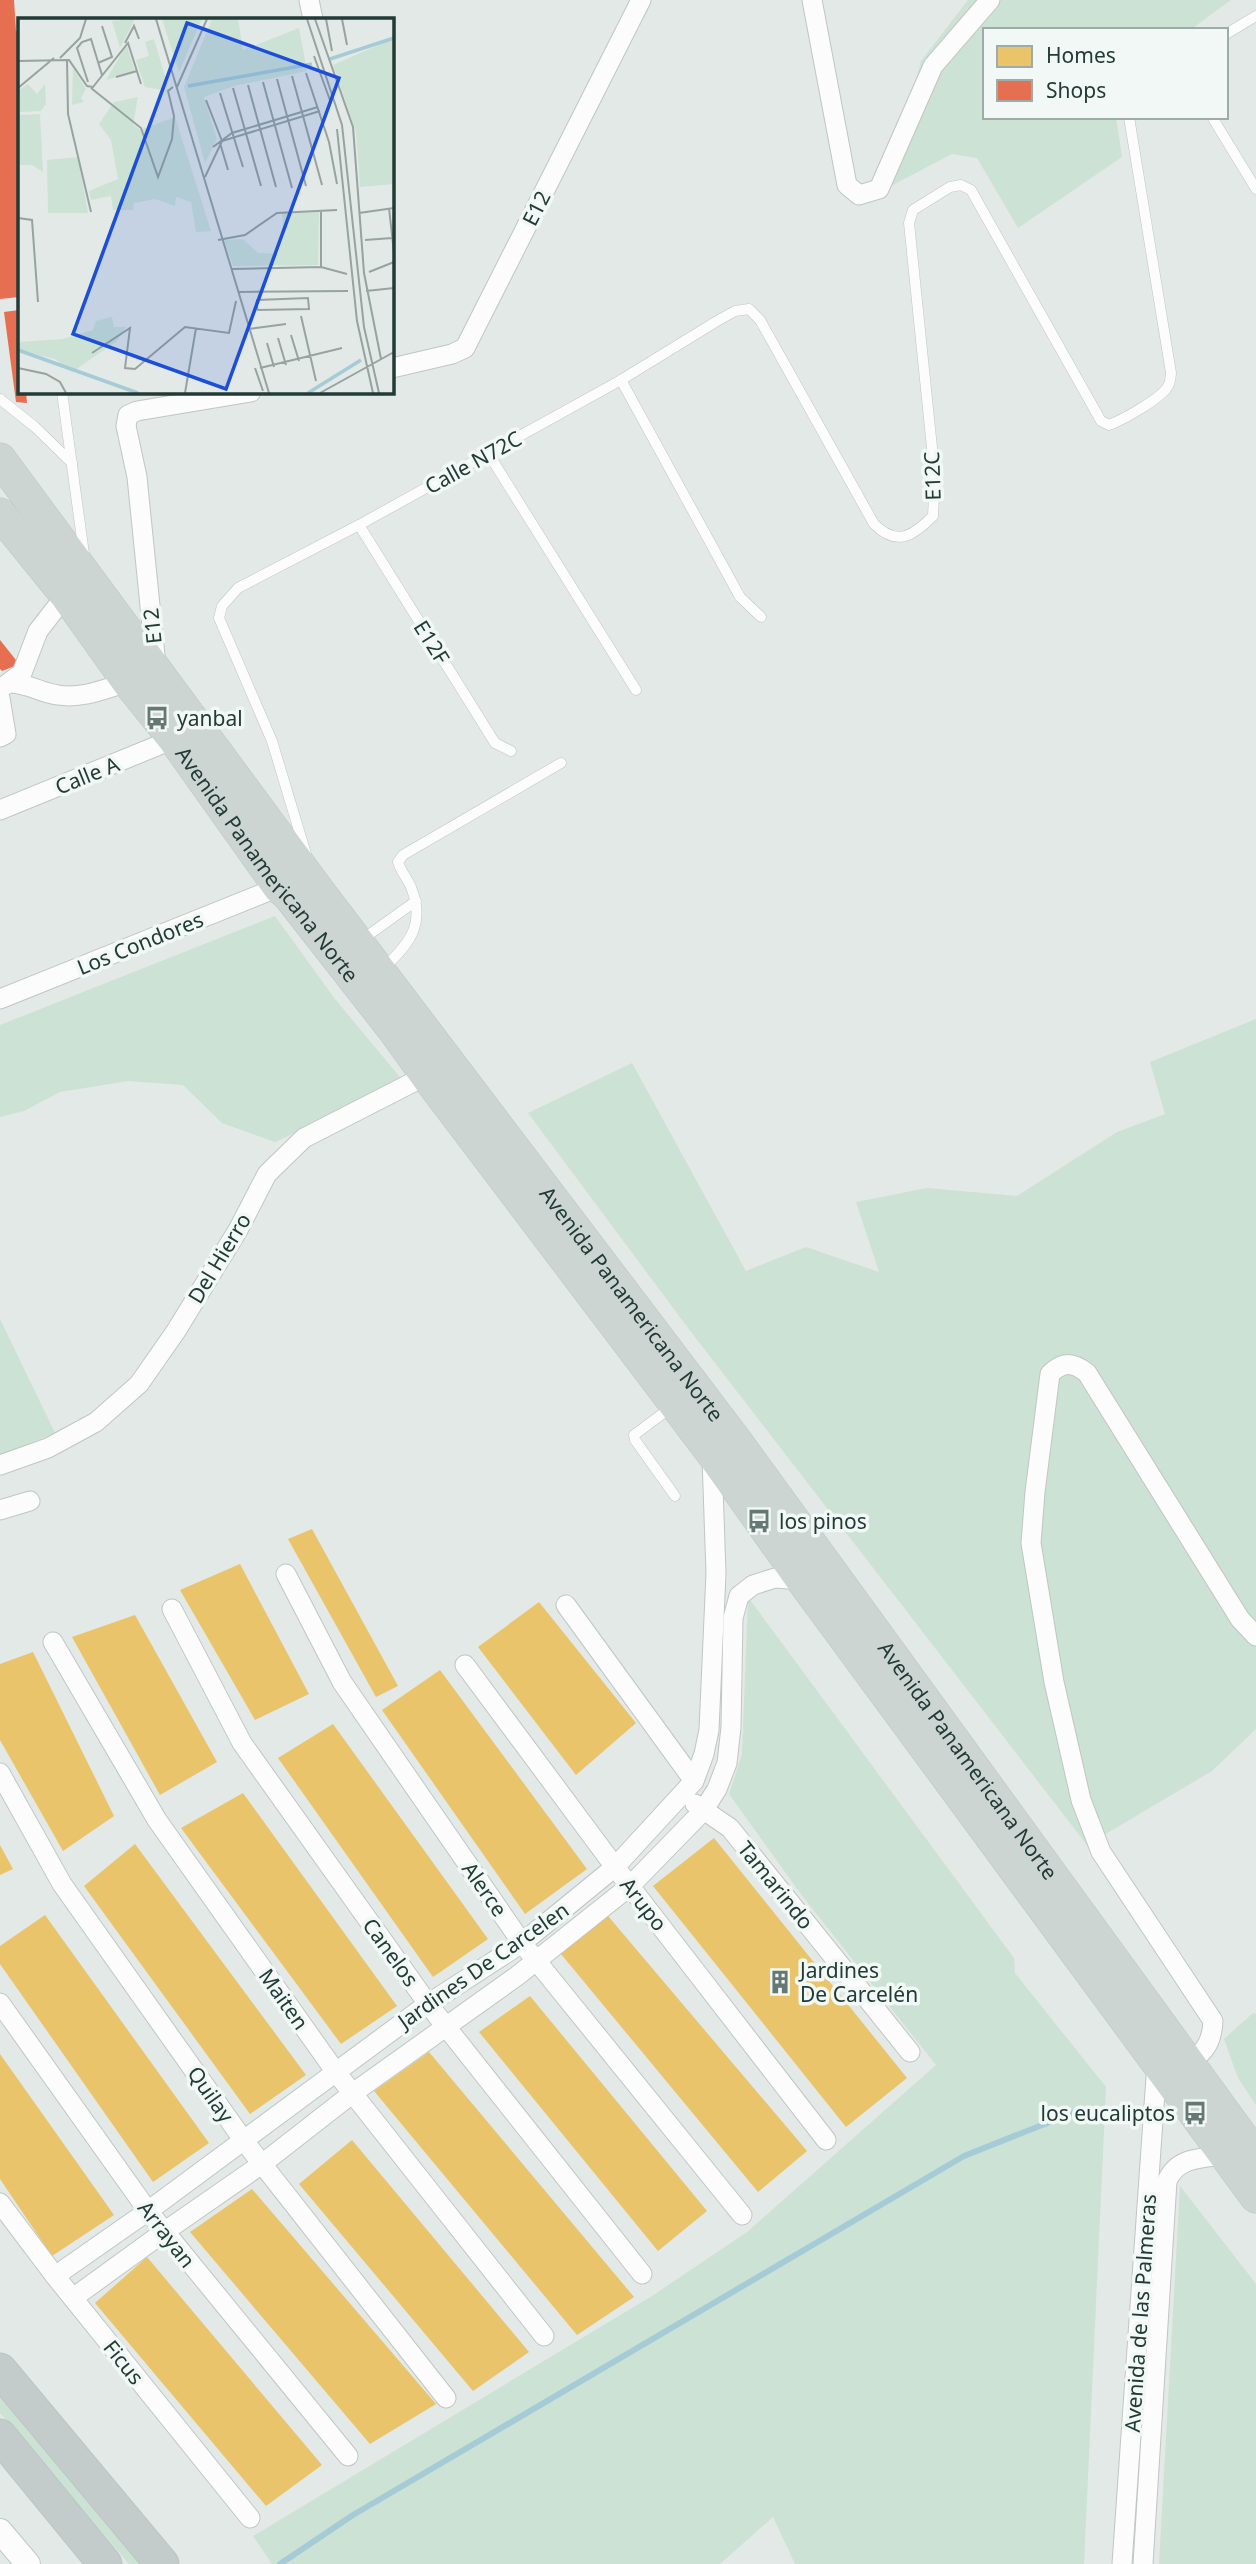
<svg xmlns="http://www.w3.org/2000/svg" width="1256" height="2564" font-family="'Noto Sans',sans-serif">
	<style>
		.green { fill: #cce2d4 }
		.homes { fill: #e9c46a }
		.shops { fill: #e76f51 }
		.lines { fill: none; stroke-linecap: round; stroke-linejoin: round }
		.stream { stroke: #a5ccd6; stroke-width: 6 }
		.service-casing { stroke: #c0c6c3; stroke-width: 11 }
		.minor-casing { stroke: #c0c6c3; stroke-width: 21 }
		.tertiary-casing { stroke: #c0c6c3; stroke-width: 26 }
		.primary-casing { stroke: #bcc5c3; stroke-width: 33 }
		.trunk-casing { stroke: #bcc5c3; stroke-width: 35 }
		.service { stroke: #fbfcfb; stroke-width: 10 }
		.minor { stroke: #fbfcfb; stroke-width: 19 }
		.tertiary { stroke: #fbfcfb; stroke-width: 24 }
		.primary { stroke: #cdd5d3; stroke-width: 32 }
		.trunk { stroke: #c3ccca; stroke-width: 33 }
		.labels { text-anchor: middle; dominant-baseline: central; stroke-width: 7; stroke-linejoin: round; paint-order: stroke }
		.street-label { font-size: 21px; fill: #223b36; stroke: #f1f8f5 }
		.poi-label { font-size: 21px; fill: #223b36; stroke: #f1f8f5; text-anchor: start }
		.inset-river { fill: none; stroke: #a5ccd6; stroke-width: 3.5 }
		.inset-road { fill: none; stroke: #96a3a0; stroke-width: 2 }
		.view { fill: #1d4ed8; fill-opacity: 0.15; stroke: #1d4ed8; stroke-width: 3.5 }
		.inset-edge { fill: none; stroke: #223b36; stroke-width: 3.5 }
	</style>
	<rect width="100%" height="100%" fill="#e3e9e6"/>
	<g class="green">
		<polygon points="968,0 1231,0 1190,30 985,30 985,117 1116,117 1122,157 1018,228 977,158 952,154 889,187 921,61"/>
		<polygon points="275,916 335,999 404,1082 275,1142 222,1123 183,1085 128,1081 60,1092 24,1111 0,1117 0,1025"/>
		<polygon points="1256,1019 1256,1729 1212,1771 1087,1845 688,1328 528,1113 632,1063 746,1271 806,1247 879,1272 856,1202 927,1188 1017,1196 1117,1132 1165,1114 1150,1062"/>
		<polygon points="0,1319 55,1433 0,1455"/>
		<polygon points="748,1597 1014,1958 1015,1973 1106,2087 1084,2564 795,2564 773,2517 720,2564 272,2564 253,2536 652,2296 747,2232 936,2065 803,1897 729,1794 742,1754"/>
		<polygon points="1253,2013 1256,2014 1256,2105 1238,2078 1224,2039"/>
		<polygon points="1180,2186 1256,2284 1256,2564 1159,2564"/>
		<polygon points="0,2394 29,2432 147,2564 129,2564 0,2413"/>
	</g>
	<g class="homes">
		<polygon points="312,1529 398,1686 376,1697 288,1539"/>
		<polygon points="240,1564 309,1694 255,1720 180,1590"/>
		<polygon points="539,1602 636,1723 576,1775 478,1647"/>
		<polygon points="135,1615 217,1762 160,1795 72,1637"/>
		<polygon points="33,1652 114,1816 63,1851 0,1740 0,1664"/>
		<polygon points="440,1670 587,1869 525,1914 382,1710"/>
		<polygon points="333,1724 488,1939 433,1977 278,1758"/>
		<polygon points="243,1793 397,2006 341,2044 181,1828"/>
		<polygon points="714,1838 907,2078 846,2127 653,1886"/>
		<polygon points="135,1844 306,2075 250,2114 84,1886"/>
		<polygon points="0,1845 13,1869 0,1875"/>
		<polygon points="45,1915 209,2143 153,2182 0,1964 0,1946"/>
		<polygon points="608,1916 807,2151 758,2192 561,1954"/>
		<polygon points="530,1996 707,2211 658,2251 479,2032"/>
		<polygon points="429,2052 634,2297 577,2335 374,2091"/>
		<polygon points="0,2054 114,2215 52,2256 0,2179"/>
		<polygon points="352,2140 529,2352 473,2391 299,2184"/>
		<polygon points="252,2189 436,2404 370,2444 190,2232"/>
		<polygon points="147,2257 322,2465 266,2506 95,2303"/>
	</g>
	<g class="shops">
		<polygon points="0,0 14,0 16,31 19,31 19,297 0,299"/>
		<polygon points="19,310 19,392 26,392 27,403 16,402 4,312"/>
		<polygon points="0,640 16,660 15,666 2,671 0,669"/>
	</g>
	<g class="lines">
		<polyline class="stream" points="280,2564 353,2515 964,2156 1080,2110"/>
		<g class="service-casing">
			<g id="service">
				<polyline points="1226,34 1256,16"/>
				<polyline points="1212,117 1256,189"/>
				<polyline points="621,380 740,597 761,617"/>
				<polyline points="62,392 84,554"/>
				<polyline points="0,399 35,427 72,463"/>
				<polyline points="488,453 636,690"/>
				<polyline points="359,525 495,743 511,751"/>
				<path d="M306,854L272,741L219,618L222,606L238,588L359,525L621,380L717,321L735,311L749,309L760,320L874,524C897,547 913,536 933,516L935,477L909,223L913,210L950,187L961,185L971,190L1101,421L1109,425C1122,420 1165,397 1169,384C1170,383 1171,374 1171,373L1129,117"/>
				<polyline points="360,941 416,901"/>
				<path d="M383,969C409,944 426,925 411,887C407,878 401,872 398,862L403,855L561,763"/>
				<polyline points="673,1406 634,1435 635,1440 675,1496"/>
			</g>
		</g>
		<g class="minor-casing">
			<g id="minor">
				<polyline points="309,0 313,19"/>
				<polyline points="812,0 847,185 859,195 879,189 933,66 990,0"/>
				<polyline points="392,368 452,354 465,348 641,0"/>
				<polyline points="156,665 137,477 126,426 128,415 137,411 251,392"/>
				<path d="M10,683C31,684 41,693 58,695C82,699 105,689 128,682"/>
				<polyline points="4,686 22,673 38,631 66,595"/>
				<polyline points="0,698 6,734 0,737"/>
				<polyline points="0,810 174,739"/>
				<polyline points="0,999 279,887"/>
				<polyline points="0,1465 48,1448 96,1422 139,1384 176,1331 238,1230 267,1174 304,1138 435,1071"/>
				<polyline points="0,1510 30,1501"/>
				<polyline points="286,1574 342,1682 522,1943 742,2215"/>
				<polyline points="566,1605 694,1781"/>
				<polyline points="172,1609 242,1743 428,2004 642,2274"/>
				<polyline points="53,1642 157,1820 335,2071 544,2336"/>
				<polyline points="465,1665 615,1867 826,2140"/>
				<polyline points="0,1773 62,1884 244,2141 446,2398"/>
				<polyline points="695,1804 730,1828 910,2052"/>
				<polyline points="0,2003 148,2211 348,2456"/>
				<path d="M1189,2063C1206,2051 1212,2041 1213,2021L1101,1852L1081,1800L1054,1682L1031,1543L1035,1492L1050,1374C1063,1361 1073,1362 1087,1373L1240,1619L1256,1636"/>
				<polyline points="0,2203 55,2276 250,2518"/>
				<polyline points="55,2276 148,2211 428,2004 522,1943 615,1867 694,1781 704,1754 709,1730 716,1573 712,1458"/>
				<polyline points="73,2298 164,2232 262,2164 353,2093 517,1976 630,1886 703,1811 717,1789 727,1763 731,1727 733,1618 739,1596 753,1585 775,1578 802,1580"/>
				<polyline points="1122,2564 1157,2063"/>
				<path d="M1143,2564L1167,2181C1177,2157 1202,2158 1225,2155"/>
			</g>
		</g>
		<g class="tertiary-casing">
			<polyline id="tertiary" points="0,2531 28,2564"/>
		</g>
		<g class="primary-casing">
			<g id="primary">
				<path id="s1" d="M0,459L315,886L736,1441L1256,2156"/>
				<path id="s2" d="M0,514L66,595L128,682L174,739L279,887L289,896L393,1029L426,1075L712,1453L802,1580L1256,2197"/>
			</g>
		</g>
		<g class="trunk-casing">
			<g id="trunk">
				<polyline points="0,2370 162,2564"/>
				<polyline points="0,2436 105,2564"/>
			</g>
		</g>
		<use href="#service" class="service"/>
		<use href="#minor" class="minor"/>
		<use href="#tertiary" class="tertiary"/>
		<use href="#primary" class="primary"/>
		<use href="#trunk" class="trunk"/>
	</g>
	<defs>
		<g id="bus-bare" transform="scale(1.89)"><path d="M-5-6H5V4H4V6H2V4H-2V6H-4V4H-5ZM-3.5-4V0h7V-4ZM-3.5 1.2v1.5H-2V1.2ZM2 1.2v1.5H3.5V1.2Z" fill="#667874" stroke="#f1f8f5" stroke-width="2.5" paint-order="stroke"/></g>
		<g id="building-bare" transform="scale(1.89)"><path d="M-4-6H4V6H1V3H-1V6H-4ZM-2.5-4.3h1.7v1.8h-1.7ZM.8-4.3h1.7v1.8H.8ZM-2.5-1h1.7V.8h-1.7ZM.8-1h1.7V.8H.8Z" fill="#667874" stroke="#f1f8f5" stroke-width="2.5" paint-order="stroke"/></g>
	</defs>
	<g fill-rule="evenodd">
		<use href="#bus-bare" x="157" y="718"/>
		<use href="#bus-bare" x="759" y="1521"/>
		<use href="#building-bare" x="780" y="1982"/>
		<use href="#bus-bare" x="1195" y="2113"/>
	</g>
	<g class="labels">
		<g class="street-label">
			<text transform="translate(536 208) rotate(-63)">E12</text>
			<text transform="translate(473 462) rotate(-29)">Calle N72C</text>
			<text transform="translate(932 476) rotate(-92)">E12C</text>
			<text transform="translate(152 626) rotate(-96)">E12</text>
			<text transform="translate(432 642) rotate(58)">E12F</text>
			<text transform="translate(87 775) rotate(-22)">Calle A</text>
			<text stroke="none"><textPath href="#s2" startOffset="441">Avenida Panamericana Norte</textPath></text>
			<text transform="translate(140 943) rotate(-22)">Los Condores</text>
			<text transform="translate(219 1258) rotate(-59)">Del Hierro</text>
			<text stroke="none"><textPath href="#s1" startOffset="1055">Avenida Panamericana Norte</textPath></text>
			<text stroke="none"><textPath href="#s1" startOffset="1622">Avenida Panamericana Norte</textPath></text>
			<text transform="translate(776 1885) rotate(51)">Tamarindo</text>
			<text transform="translate(485 1889) rotate(55)">Alerce</text>
			<text transform="translate(644 1904) rotate(52)">Arupo</text>
			<text transform="translate(391 1952) rotate(54)">Canelos</text>
			<text transform="translate(483 1965) rotate(-35)">Jardines De Carcelen</text>
			<text transform="translate(284 1999) rotate(55)">Maiten</text>
			<text transform="translate(211 2094) rotate(55)">Quilay</text>
			<text transform="translate(167 2234) rotate(52)">Arrayan</text>
			<text transform="translate(1140 2313) rotate(-86)">Avenida de las Palmeras</text>
			<text transform="translate(124 2362) rotate(51)">Ficus</text>
		</g>
		<g class="poi-label">
			<text x="177" y="718">yanbal</text>
			<text x="779" y="1521">los pinos</text>
			<text x="800" y="1970">Jardines<tspan x="800" dy="24">De Carcelén</tspan></text>
			<text x="1175" y="2113" text-anchor="end">los eucaliptos</text>
		</g>
	</g>
	<g transform="translate(18 18)">
		<rect width="376" height="376" fill="#e3e9e6"/>
		<path d="M117,1L102,30L94,3ZM144,1H184L161,54ZM194,1H220L225,32L281,10L289,53L216,68L186,79L199,121L187,145L166,69ZM376,20V166L342,169L338,114L315,47ZM136,21L149,65L145,72L127,69L118,42L131,38L127,24ZM109,28L117,54L88,62L108,28ZM55,50L68,71L63,80L66,84L54,87ZM10,66L19,76L27,66L28,86L23,93L0,94V73ZM120,79L115,106L122,112L157,99L193,213L178,214L173,184L158,179L157,188L137,181L116,185L115,192H95L93,178L73,182L71,173L100,161L93,122L81,106L96,84ZM22,96L25,154L14,147H0V97ZM60,139L70,195H30L29,142ZM301,194L300,247L215,248L206,222L225,221L240,235L260,236L266,217L264,195ZM94,299L96,309H108L99,323L54,354L37,341L0,332V324L45,321L75,312L78,303Z" fill="#cce2d4"/>
		<path class="inset-river" d="M312,41L376,20M170,68L294,46M0,332L120,375M290,375L343,342"/>
		<path class="inset-road" d="M138,1L251,375M289,1L324,107L346,309L361,375M297,1L335,109L346,255L363,341M308,1L314,33M324,1L329,27M107,25L116,8L121,21M296,38L313,85M42,40L62,20L68,1M49,42L50,96L73,194M0,43L51,42L69,68L75,69L110,25L123,66M80,45L94,39L84,8M288,55L311,124L319,166M274,58L304,167M98,59L119,53M259,61L288,168M70,64L59,30L64,24L73,21L84,57M245,64L274,170M230,67L258,169M159,69L189,1M0,70L36,40M73,70L123,110L140,159L154,121L156,98L150,73L155,69M215,70L243,168M202,75L225,149M188,82L204,123M319,111L339,303L355,375M202,125L210,152M195,129L214,115L300,89M187,159L204,123L302,93M371,190L376,235M341,195L376,190M0,200L14,202L20,284M200,222L227,217L259,195L319,192M347,222L374,220M303,249V193M214,251L303,249L329,256M351,254L376,244M348,273L376,270M220,274L330,273M290,280L291,291L240,292L238,288L239,282ZM283,298L298,363M231,311L268,306M273,317L281,343M260,320L268,347M249,325L256,349M74,335L112,310L107,350L117,351L167,309L211,315L218,283M0,350L28,356L42,364L48,375M237,350L245,373M242,350L324,330M167,375L178,310M302,375L376,334"/>
		<path class="view" d="M169,5L321,60L208,371L55,316Z"/>
		<rect width="376" height="376" class="inset-edge"/>
	</g>
	<rect x="983" y="28" width="245" height="91" fill="#f1f8f5" stroke="#9eaca9" stroke-width="2"/>
	<rect x="997" y="46" width="35" height="21" fill="#e9c46a" stroke="#9eaca9" stroke-width="2"/>
	<text x="1046" y="63" font-size="21" fill="#223b36">Homes</text>
	<rect x="997" y="80" width="35" height="21" fill="#e76f51" stroke="#9eaca9" stroke-width="2"/>
	<text x="1046" y="98" font-size="21" fill="#223b36">Shops</text>
</svg>
